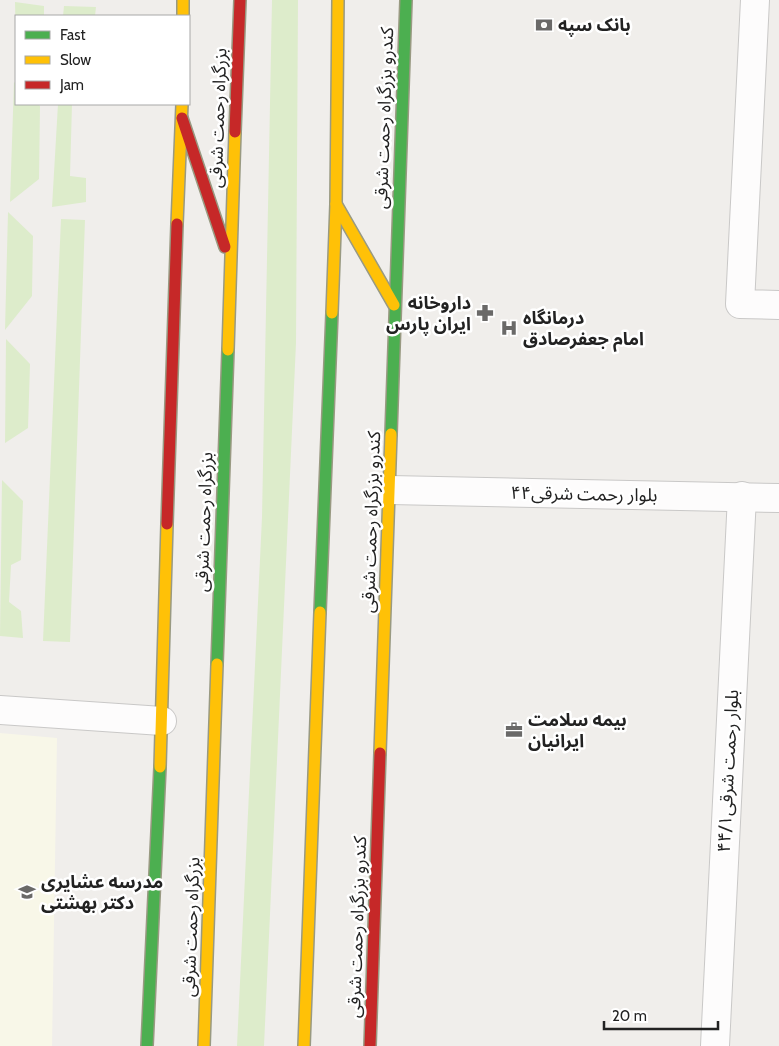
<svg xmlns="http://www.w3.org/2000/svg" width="779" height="1046" font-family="Cabin,'Noto Sans Arabic',sans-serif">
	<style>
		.education { fill: #f8f7e8 }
		.grass { fill: #ddeccb }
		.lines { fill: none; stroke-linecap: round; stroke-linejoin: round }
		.street-casing { stroke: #c9c8c7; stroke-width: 30 }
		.fast-casing { stroke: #999a82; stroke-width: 14 }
		.slow-casing { stroke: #999a82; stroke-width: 14 }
		.jam-casing { stroke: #999a82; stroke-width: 14 }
		.street { stroke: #fdfcfc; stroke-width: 28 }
		.fast { stroke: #4caf50; stroke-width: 11 }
		.slow { stroke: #ffc107; stroke-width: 11 }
		.jam { stroke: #c62828; stroke-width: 11 }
		.labels { text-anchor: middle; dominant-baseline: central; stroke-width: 5; stroke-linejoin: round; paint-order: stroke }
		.poi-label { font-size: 18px; font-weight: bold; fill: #222; stroke: #fff; text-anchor: start }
		.street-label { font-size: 18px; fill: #222; stroke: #fff }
	</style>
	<rect width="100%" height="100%" fill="#f0eeeb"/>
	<polygon class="education" points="0,733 57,738 52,1046 0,1046"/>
	<g class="grass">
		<polygon points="272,0 298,0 296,343 264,1046 237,1046 262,517"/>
		<polygon points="15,2 44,6 44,16 16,16 16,50"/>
		<polygon points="64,6 96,7 95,16 63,16"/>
		<polygon points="14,82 16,84 16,104 38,104 40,106 39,179 10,202"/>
		<polygon points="58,104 72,104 70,176 86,178 86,202 52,207"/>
		<polygon points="8,212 33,236 32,296 5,330"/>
		<polygon points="61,219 85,220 70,642 43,641"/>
		<polygon points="6,339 30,364 28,428 5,443"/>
		<polygon points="2,480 23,501 21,560 11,565 9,602 21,611 23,638 0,636"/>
	</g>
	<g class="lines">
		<g class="street-casing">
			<g id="street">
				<polyline points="755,0 740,304 779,305"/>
				<polyline points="390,490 779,498"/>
				<polyline points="0,710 162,721"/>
				<polyline points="715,1046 742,496"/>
			</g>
		</g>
		<g class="fast-casing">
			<g id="fast">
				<polyline points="391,434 406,0"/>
				<polyline points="320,612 332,313"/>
				<polyline points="217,664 228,350"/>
				<polyline points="147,1046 160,767"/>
			</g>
		</g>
		<g class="slow-casing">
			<g id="slow">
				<polyline points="183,0 183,16"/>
				<polyline points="336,204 394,305"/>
				<polyline points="177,224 182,104"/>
				<polyline points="332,313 336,204 338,0"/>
				<polyline points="228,350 235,132"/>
				<polyline points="380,753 391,434"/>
				<polyline points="160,767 167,524"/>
				<polyline points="204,1046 217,664"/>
				<polyline points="304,1046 320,612"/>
			</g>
		</g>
		<g class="jam-casing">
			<g id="jam">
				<polyline points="182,118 225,247"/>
				<polyline points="235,132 240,0"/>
				<polyline points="167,524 177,224"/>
				<polyline points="370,1046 380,753"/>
			</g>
		</g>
		<use href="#street" class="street"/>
		<use href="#fast" class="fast"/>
		<use href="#slow" class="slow"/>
		<use href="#jam" class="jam"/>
	</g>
	<defs>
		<g id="bank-bare" transform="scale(1.35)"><path d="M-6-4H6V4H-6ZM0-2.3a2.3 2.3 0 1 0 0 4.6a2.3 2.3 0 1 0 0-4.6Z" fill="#6a6968" stroke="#fff" stroke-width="2.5" paint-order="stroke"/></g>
		<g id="pharmacy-bare" transform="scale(1.35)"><path d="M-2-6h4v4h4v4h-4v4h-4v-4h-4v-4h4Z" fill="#6a6968" stroke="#fff" stroke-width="2.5" paint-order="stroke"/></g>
		<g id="hospital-bare" transform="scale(1.35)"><path d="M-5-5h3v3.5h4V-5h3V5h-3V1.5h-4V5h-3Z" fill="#6a6968" stroke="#fff" stroke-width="2.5" paint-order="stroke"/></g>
		<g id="office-bare" transform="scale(1.35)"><path d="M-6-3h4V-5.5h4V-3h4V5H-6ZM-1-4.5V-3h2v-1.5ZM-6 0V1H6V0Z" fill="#6a6968" stroke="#fff" stroke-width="2.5" paint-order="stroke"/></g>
		<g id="school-bare" transform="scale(1.35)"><path d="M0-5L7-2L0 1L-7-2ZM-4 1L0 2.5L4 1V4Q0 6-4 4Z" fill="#6a6968" stroke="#fff" stroke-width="2.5" paint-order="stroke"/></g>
	</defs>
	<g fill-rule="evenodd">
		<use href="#bank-bare" x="544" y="25"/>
		<use href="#pharmacy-bare" x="485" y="313"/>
		<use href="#hospital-bare" x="509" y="328"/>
		<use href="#office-bare" x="514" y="730"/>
		<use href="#school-bare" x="27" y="892"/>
	</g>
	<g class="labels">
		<g class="poi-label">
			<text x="558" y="25">بانک سپه</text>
			<text x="471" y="303" text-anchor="end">داروخانه<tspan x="471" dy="21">ایران پارس</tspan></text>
			<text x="523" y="318">درمانگاه<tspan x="523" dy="21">امام جعفرصادق</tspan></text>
			<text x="528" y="720">بیمه سلامت<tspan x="528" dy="21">ایرانیان</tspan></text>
			<text x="41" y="882">مدرسه عشایری<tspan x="41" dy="21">دکتر بهشتی</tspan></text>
		</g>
		<g class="street-label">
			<text transform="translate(218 118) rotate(-88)">بزرگراه رحمت شرقی</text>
			<text transform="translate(384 118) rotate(-88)">کندرو بزرگراه رحمت شرقی</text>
			<text transform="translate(584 494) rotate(1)">۴۴بلوار رحمت شرقی</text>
			<text transform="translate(204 522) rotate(-88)">بزرگراه رحمت شرقی</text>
			<text transform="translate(371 522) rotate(-88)">کندرو بزرگراه رحمت شرقی</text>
			<text transform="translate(728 771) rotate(-87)">بلوار رحمت شرقی۴۴/۱</text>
			<text transform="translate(191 927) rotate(-88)">بزرگراه رحمت شرقی</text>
			<text transform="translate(357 927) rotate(-88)">کندرو بزرگراه رحمت شرقی</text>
		</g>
	</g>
	<rect x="15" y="15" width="175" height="90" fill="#ffffff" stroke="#a7a7a7"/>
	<rect x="25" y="31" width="25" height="8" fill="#4caf50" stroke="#a7a7a7"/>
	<text x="60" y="40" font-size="15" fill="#222222">Fast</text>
	<rect x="25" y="56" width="25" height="8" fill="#ffc107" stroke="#a7a7a7"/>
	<text x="60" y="65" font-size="15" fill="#222222">Slow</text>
	<rect x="25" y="81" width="25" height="8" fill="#c62828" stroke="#a7a7a7"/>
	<text x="60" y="90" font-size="15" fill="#222222">Jam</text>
	<path d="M604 1021v8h114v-8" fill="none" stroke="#222222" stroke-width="2.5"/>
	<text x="612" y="1021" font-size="15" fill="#222222" stroke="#ffffff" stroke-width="4" paint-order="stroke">20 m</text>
</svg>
